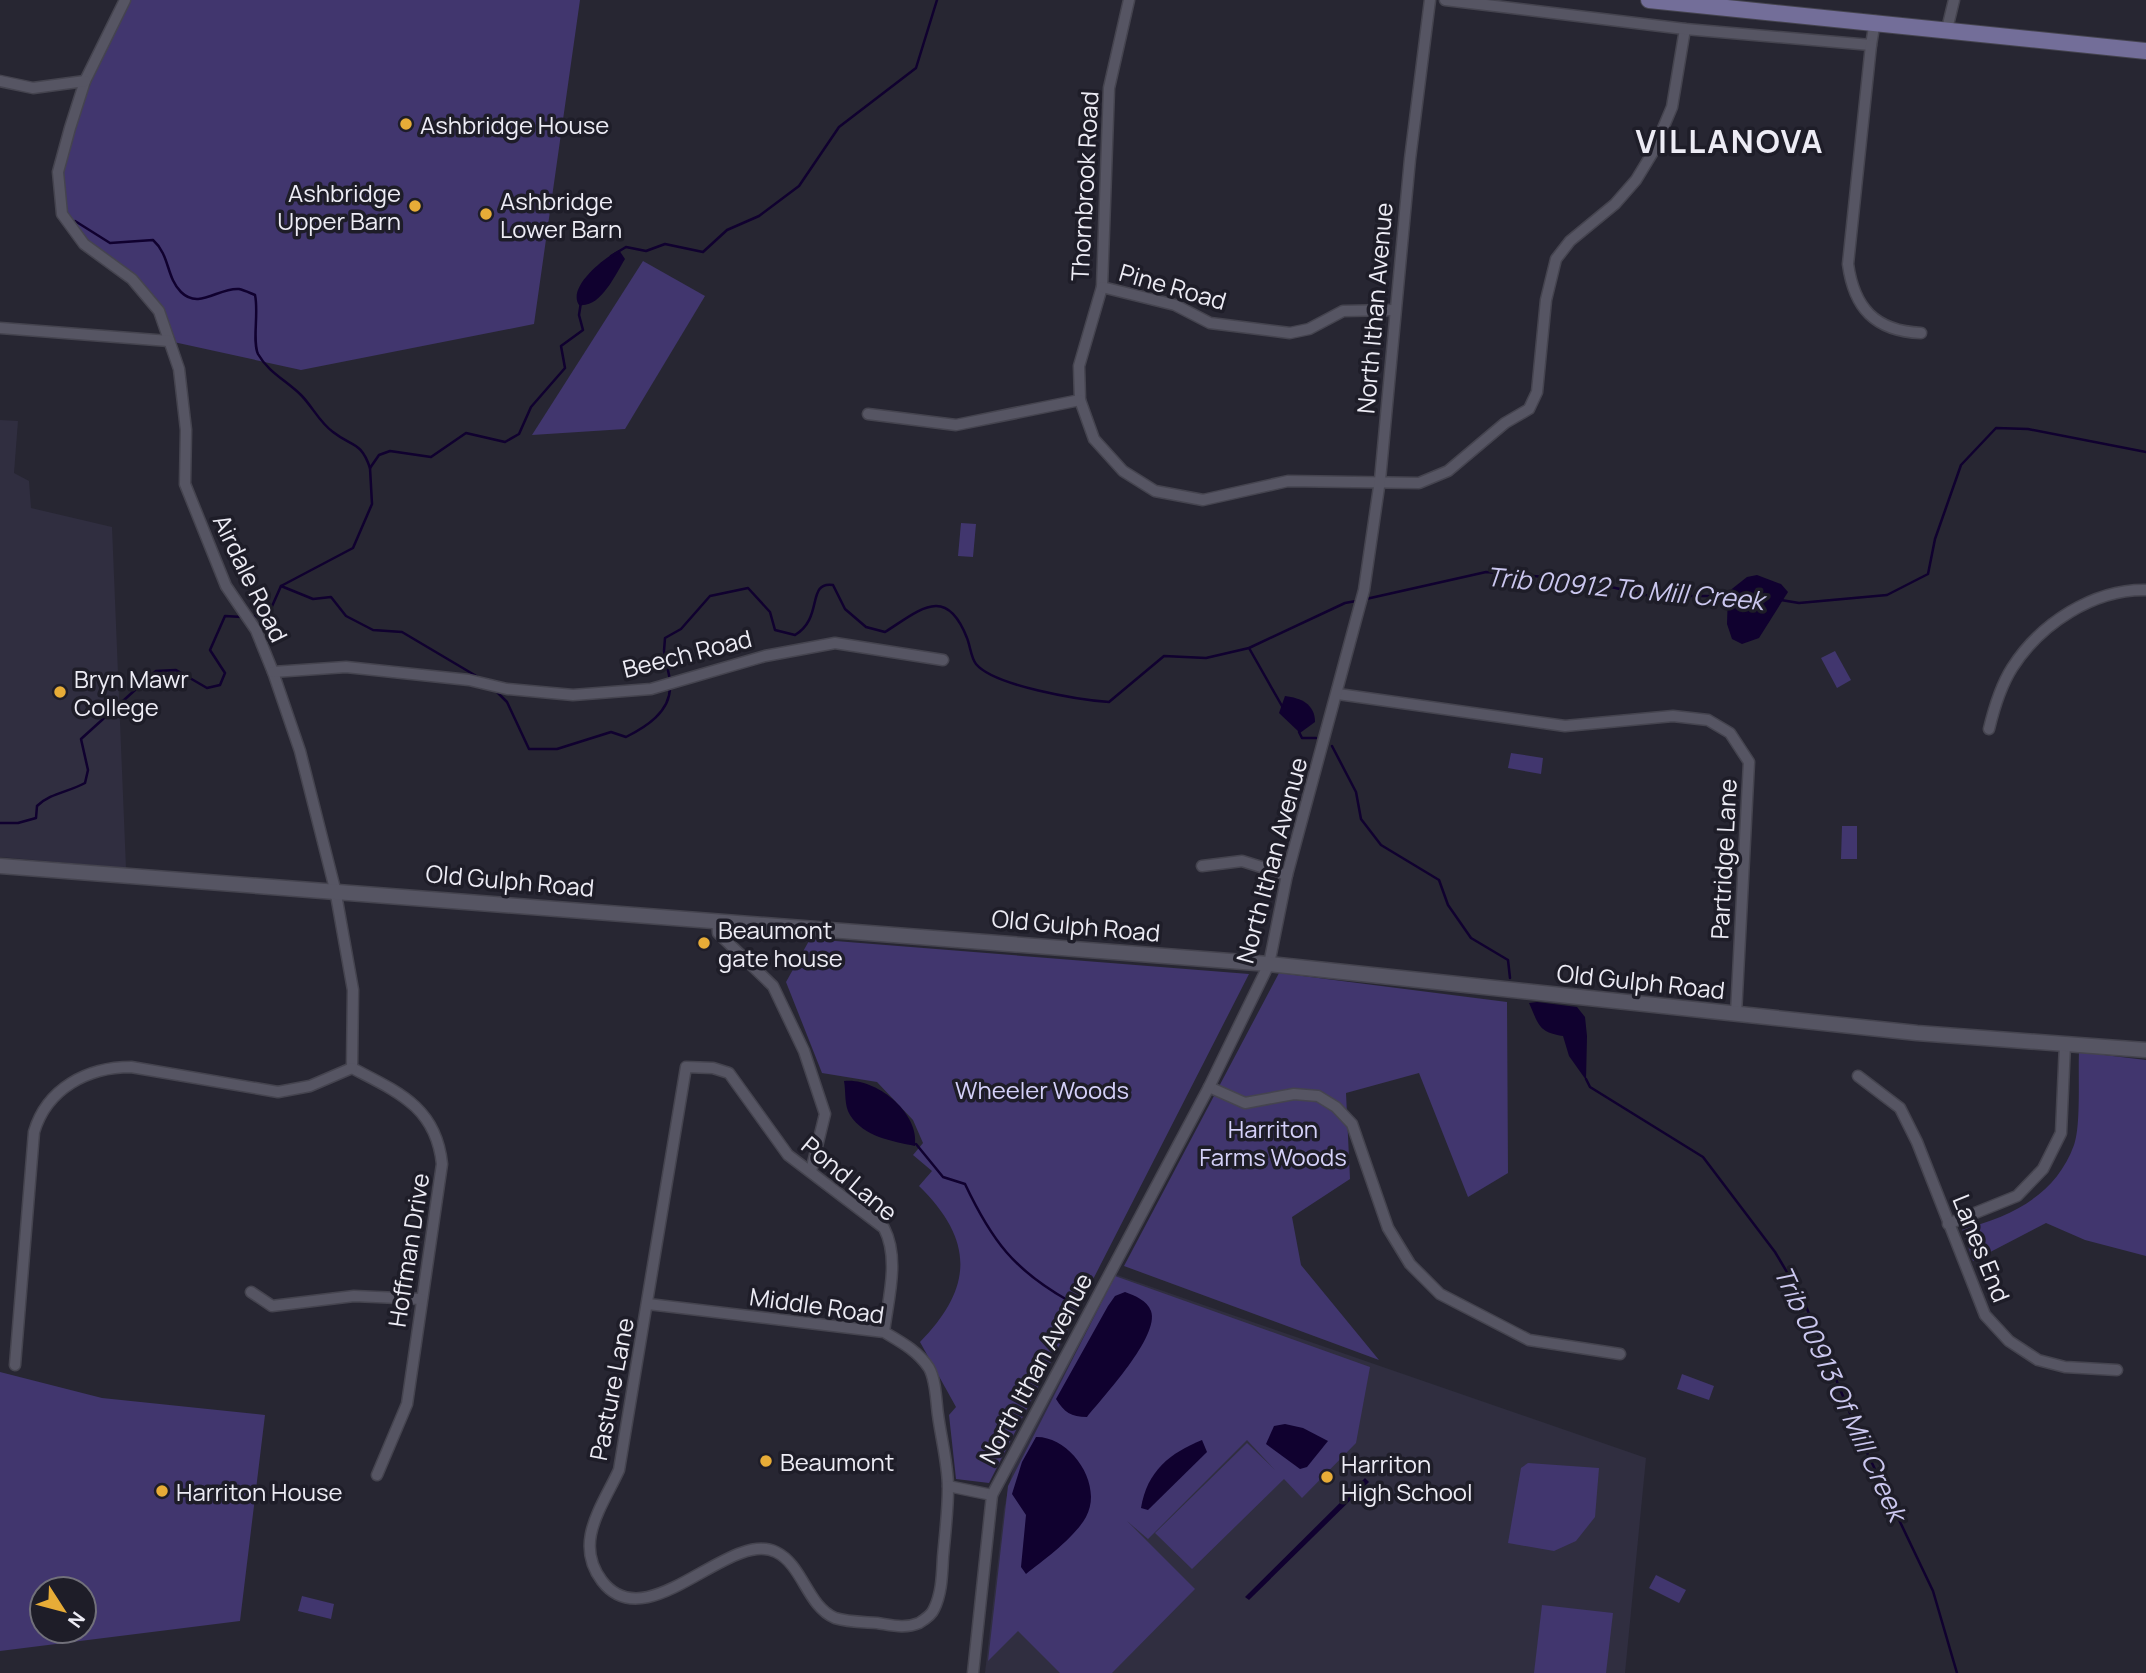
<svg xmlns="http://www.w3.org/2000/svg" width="2146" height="1673" font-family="Manrope,sans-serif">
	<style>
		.built { fill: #302e40 }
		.green { fill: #41366e; fill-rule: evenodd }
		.water { fill: #10012f }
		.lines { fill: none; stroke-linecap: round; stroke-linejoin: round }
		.stream { stroke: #10012f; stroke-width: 2.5 }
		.street-casing { stroke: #45444f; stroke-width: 13 }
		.secondary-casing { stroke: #45444f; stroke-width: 17 }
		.primary-casing { stroke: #45444f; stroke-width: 18 }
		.street { stroke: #565563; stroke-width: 10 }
		.secondary { stroke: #565563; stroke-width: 14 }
		.primary { stroke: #736e99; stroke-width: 16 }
		.poi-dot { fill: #e7ac37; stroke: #1e1d28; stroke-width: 2.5 }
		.labels { text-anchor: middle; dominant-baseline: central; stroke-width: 7; stroke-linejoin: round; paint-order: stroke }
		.poi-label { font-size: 24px; fill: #edecf5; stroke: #1e1d28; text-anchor: start }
		.street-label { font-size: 24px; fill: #edecf5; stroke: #1e1d28 }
		.park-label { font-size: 24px; fill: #d5d1f9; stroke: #1e1d28 }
		.water-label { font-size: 26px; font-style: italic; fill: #cbc7ef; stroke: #1e1d28 }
		.district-label { font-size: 32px; font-weight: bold; letter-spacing: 2px; fill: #edecf5; stroke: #1e1d28 }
	</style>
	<rect width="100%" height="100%" fill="#272632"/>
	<g class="built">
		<polygon points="0,420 18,421 14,473 29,481 31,508 112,527 126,868 0,857"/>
		<polygon points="1114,1274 1646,1458 1625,1673 985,1673 1004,1509 1013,1469"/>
	</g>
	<g class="green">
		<path d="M125,0H580L534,324L301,370L169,341C151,287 129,279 87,246C66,230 54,196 59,170C69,111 101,54 125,0Z"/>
		<polygon points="643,261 705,296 625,429 532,435"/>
		<polygon points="961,523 976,524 973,557 958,556"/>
		<polygon points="1835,651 1851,680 1837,688 1821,658"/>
		<polygon points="1511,753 1543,758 1541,774 1508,768"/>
		<polygon points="1842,826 1857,826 1857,859 1841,859"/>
		<path d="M810,939L1249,974L989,1483L956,1479L949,1415L956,1407L920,1342C974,1287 974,1240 919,1186L932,1171L913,1155L923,1143L913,1120L877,1082L822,1073L786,982Z"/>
		<polygon points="1279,973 1507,1002 1508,1173 1468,1197 1419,1073 1346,1093 1350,1179 1292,1217 1301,1265 1379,1360 1124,1266"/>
		<path d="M2079,1052L2146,1060V1256L2085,1240L2046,1223L1973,1261L1962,1229C2011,1217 2056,1195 2074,1145C2081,1126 2078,1075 2079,1052Z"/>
		<polygon points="1115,1276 1370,1367 1356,1443 1302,1498 1284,1479 1192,1569 1155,1533 1247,1443 1275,1470 1247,1440 1148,1539 1127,1521 1195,1589 1112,1673 1060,1673 1018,1631 988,1661 1008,1486"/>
		<path d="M0,1372L102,1398L265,1415L240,1621L0,1651ZM84,1589V1631H42V1589Z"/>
		<polygon points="1682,1374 1714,1386 1709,1400 1677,1389"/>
		<polygon points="1528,1463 1599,1468 1595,1517 1576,1541 1554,1551 1508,1543 1521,1468"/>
		<polygon points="1656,1575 1686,1590 1679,1603 1649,1588"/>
		<polygon points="302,1596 334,1604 331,1619 298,1611"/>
		<polygon points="1542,1605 1613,1613 1606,1673 1534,1673"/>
	</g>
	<g class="water">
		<path d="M619,250L625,259C615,275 601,308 579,305C567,287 604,258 619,250Z"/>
		<polygon points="1757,575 1781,584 1788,592 1759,638 1742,644 1732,639 1727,624 1728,592 1747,577"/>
		<path d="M1285,696C1301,698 1315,704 1315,722L1300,733L1279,713Z"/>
		<path d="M1537,1002L1577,1007L1585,1017L1587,1036L1586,1080L1569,1056L1563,1036C1538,1032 1539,1025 1529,1003Z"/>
		<path d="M844,1081C875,1077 920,1112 915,1146C892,1141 864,1137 850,1115C844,1106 846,1091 844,1081Z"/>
		<path d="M1125,1292C1135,1296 1147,1300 1151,1311C1160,1336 1103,1397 1087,1417C1071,1417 1064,1412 1056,1399L1108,1306L1115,1296Z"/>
		<polygon points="1285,1424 1303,1428 1328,1441 1307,1467 1300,1469 1266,1444 1274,1426"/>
		<path d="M1036,1437C1070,1436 1104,1484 1086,1517C1075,1537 1044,1560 1026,1574L1021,1567L1026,1515L1012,1494L1022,1462Z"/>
		<path d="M1202,1440L1207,1452L1148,1510L1141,1508C1147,1471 1170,1453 1202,1440Z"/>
		<polygon points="1365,1478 1369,1482 1249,1600 1245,1597"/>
	</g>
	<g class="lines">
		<g class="stream">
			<path d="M75,221L110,243L153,240C170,255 166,277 181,292C199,310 219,287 239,289C244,290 250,293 255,295C259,313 252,341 258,354C268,372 287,381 301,395C312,406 320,423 333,432C352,447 361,441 370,468"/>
			<polyline points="611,256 626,247 646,251 665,244 703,252 727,230 759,216 799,186 839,127 916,68 937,0"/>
			<polyline points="281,586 313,599 331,597 346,616 373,630 402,632 483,680"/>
			<polyline points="1366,599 1486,572 1581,580 1650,596 1729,596"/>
			<polyline points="1781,600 1799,603 1887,595 1928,574 1935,539 1961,465 1996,428 2028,429 2146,452"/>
			<polyline points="252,617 269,613 281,586 353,548 372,504 370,468 379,455 390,451 431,457 466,433 505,442 519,434 531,407 565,368 561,346 583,330 579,315 581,302"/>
			<polyline points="1249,648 1282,706"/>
			<path d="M670,680L664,651L665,638L681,629L710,596L748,588L770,612L775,630L795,635C824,618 806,581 833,585L845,609L866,627L885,632C920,610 946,584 967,638C970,645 971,658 976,664C994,686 1080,700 1109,702L1164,656L1206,658L1249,648L1345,603L1356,601"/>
			<path d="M496,691L507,702L529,749H557L611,732L626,737C646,727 670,712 670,687"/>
			<polyline points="1299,732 1302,738 1316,738"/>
			<polyline points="1332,746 1356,792 1361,819 1381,845 1439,880 1448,905 1471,938 1508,960 1510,978"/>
			<path d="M0,823H18L36,818L37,806C50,793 69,792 85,783L88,770L81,739L156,671L176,670L207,688L220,685L225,673L210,650L225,616L242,617"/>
			<polyline points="1586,1079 1590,1087 1703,1157 1775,1252 1803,1299 1861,1440 1933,1591 1957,1673"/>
			<path d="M916,1144L943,1177L965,1184C992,1241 1014,1270 1069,1301"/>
		</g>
		<g class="street-casing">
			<g id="street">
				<polyline points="125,0 85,81 70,128 58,172 62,214 84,244 132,279 159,311 179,369 186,430 185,484 226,586 256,630 273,672 300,751 335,889 353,990 352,1068"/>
				<polyline points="1129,0 1109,88 1102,287 1079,366 1080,400 1094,439 1123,471 1155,491 1203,500 1288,481 1419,483 1448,471 1505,423 1529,409 1537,392 1546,300 1556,259 1570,241 1615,204 1636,180 1653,152 1672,107 1685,29"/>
				<polyline points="1445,0 1685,29 1871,45 1875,21"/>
				<polyline points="1947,29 1954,0"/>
				<path d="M1871,45L1848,264C1854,308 1875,331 1921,333"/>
				<polyline points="0,81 33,88 85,81"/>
				<polyline points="1102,287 1175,305 1210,323 1290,333 1309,329 1343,311 1394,310"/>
				<polyline points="0,328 169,341"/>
				<polyline points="868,414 956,425 1080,400"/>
				<polyline points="273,672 346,667 469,680 507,689 573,695 651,689 765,656 835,643 943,660"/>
				<polyline points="1338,694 1565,726 1673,716 1708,720 1730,733 1749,762 1736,1014"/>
				<path d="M1989,729C1994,708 2000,687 2012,668C2040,624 2093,589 2146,590"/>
				<polyline points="1202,866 1242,861 1287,875"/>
				<polyline points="717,920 718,933 773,986 804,1051 825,1114 811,1171"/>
				<path d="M352,1068C398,1092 436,1107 442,1164L407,1404L377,1475"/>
				<polyline points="1858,1076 1900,1108 1917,1142 1985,1315 2009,1341 2038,1360 2065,1367 2117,1370"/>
				<polyline points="1209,1087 1245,1103 1294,1094 1318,1096 1336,1107 1352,1124 1388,1228 1410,1264 1440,1294 1529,1340 1620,1354"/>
				<polyline points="1948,1224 2017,1196 2043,1169 2061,1133 2065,1044"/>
				<polyline points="251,1292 272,1306 354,1296 421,1299"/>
				<path d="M648,1304L884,1332C901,1342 918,1351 929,1368C936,1380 936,1401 938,1415C941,1438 948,1464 948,1488C948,1511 945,1534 943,1557C942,1574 942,1593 934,1609C932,1614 924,1620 919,1623C905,1629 891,1625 877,1623C864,1622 847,1622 835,1618C807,1606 803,1565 776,1552C729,1529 647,1640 602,1581C573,1543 602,1507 619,1470L686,1067L713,1068L729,1073L788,1155L884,1228C900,1259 888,1299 884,1332"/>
				<path d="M15,1365L34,1132C47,1088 88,1067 131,1067L278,1092L310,1086L352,1068"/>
				<polyline points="948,1486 992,1495"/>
				<polyline points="973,1673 992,1495 1209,1087 1269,964 1287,875 1364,590 1380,480 1410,159 1430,0"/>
			</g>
		</g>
		<g class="secondary-casing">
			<polyline id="secondary" points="0,866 1269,964 1917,1033 2146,1050"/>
		</g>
		<g class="primary-casing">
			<polyline id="primary" points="1649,0 2146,51"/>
		</g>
		<use href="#street" class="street"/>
		<use href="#secondary" class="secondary"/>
		<use href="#primary" class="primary"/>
	</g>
	<g class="poi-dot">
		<circle cx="406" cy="124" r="7"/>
		<circle cx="415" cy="206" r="7"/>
		<circle cx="486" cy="214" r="7"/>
		<circle cx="60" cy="692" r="7"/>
		<circle cx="704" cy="943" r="7"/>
		<circle cx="766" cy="1461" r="7"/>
		<circle cx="1327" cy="1477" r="7"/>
		<circle cx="162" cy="1491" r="7"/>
	</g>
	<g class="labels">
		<g class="poi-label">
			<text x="420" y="124">Ashbridge House</text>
			<text x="401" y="192" text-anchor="end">Ashbridge<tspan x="401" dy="28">Upper Barn</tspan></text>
			<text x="500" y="200">Ashbridge<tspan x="500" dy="28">Lower Barn</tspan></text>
			<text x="74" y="678">Bryn Mawr<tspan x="74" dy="28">College</tspan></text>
			<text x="718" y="929">Beaumont<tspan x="718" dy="28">gate house</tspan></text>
			<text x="780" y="1461">Beaumont</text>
			<text x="1341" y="1463">Harriton<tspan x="1341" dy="28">High School</tspan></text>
			<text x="176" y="1491">Harriton House</text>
		</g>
		<g class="street-label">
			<text transform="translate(1084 186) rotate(-87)">Thornbrook Road</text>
			<text transform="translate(1173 286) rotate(16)">Pine Road</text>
			<text transform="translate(1374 308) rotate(-85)">North Ithan Avenue</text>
			<text transform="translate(251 578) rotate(64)">Airdale Road</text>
			<text transform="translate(687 653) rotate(-14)">Beech Road</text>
			<text transform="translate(1723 859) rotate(-87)">Partridge Lane</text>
			<text transform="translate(1271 860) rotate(-75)">North Ithan Avenue</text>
			<text transform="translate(510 880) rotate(5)">Old Gulph Road</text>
			<text transform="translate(1076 925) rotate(5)">Old Gulph Road</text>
			<text transform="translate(1641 981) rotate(6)">Old Gulph Road</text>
			<text transform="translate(850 1178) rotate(40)">Pond Lane</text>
			<text transform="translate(1982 1248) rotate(68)">Lanes End</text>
			<text transform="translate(408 1250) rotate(-81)">Hoffman Drive</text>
			<text transform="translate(817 1305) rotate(8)">Middle Road</text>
			<text transform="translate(1035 1368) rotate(-62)">North Ithan Avenue</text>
			<text transform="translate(611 1389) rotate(-79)">Pasture Lane</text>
		</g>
		<g class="park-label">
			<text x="1042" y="1089">Wheeler Woods</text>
			<text x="1273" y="1128">Harriton<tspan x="1273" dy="28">Farms Woods</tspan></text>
		</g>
		<g class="water-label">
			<text transform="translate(1625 588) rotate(5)">Trib 00912 To Mill Creek</text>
			<text transform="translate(1841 1393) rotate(65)">Trib 00913 Of Mill Creek</text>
		</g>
		<g class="district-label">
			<text x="1730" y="141">VILLANOVA</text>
		</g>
	</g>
	<g transform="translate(63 1610) rotate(126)"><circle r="33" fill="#1e1d28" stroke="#71707a" stroke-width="2"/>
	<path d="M0-5L12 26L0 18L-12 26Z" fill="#e7ac37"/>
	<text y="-10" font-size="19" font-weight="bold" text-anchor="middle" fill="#edecf5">N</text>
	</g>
</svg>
